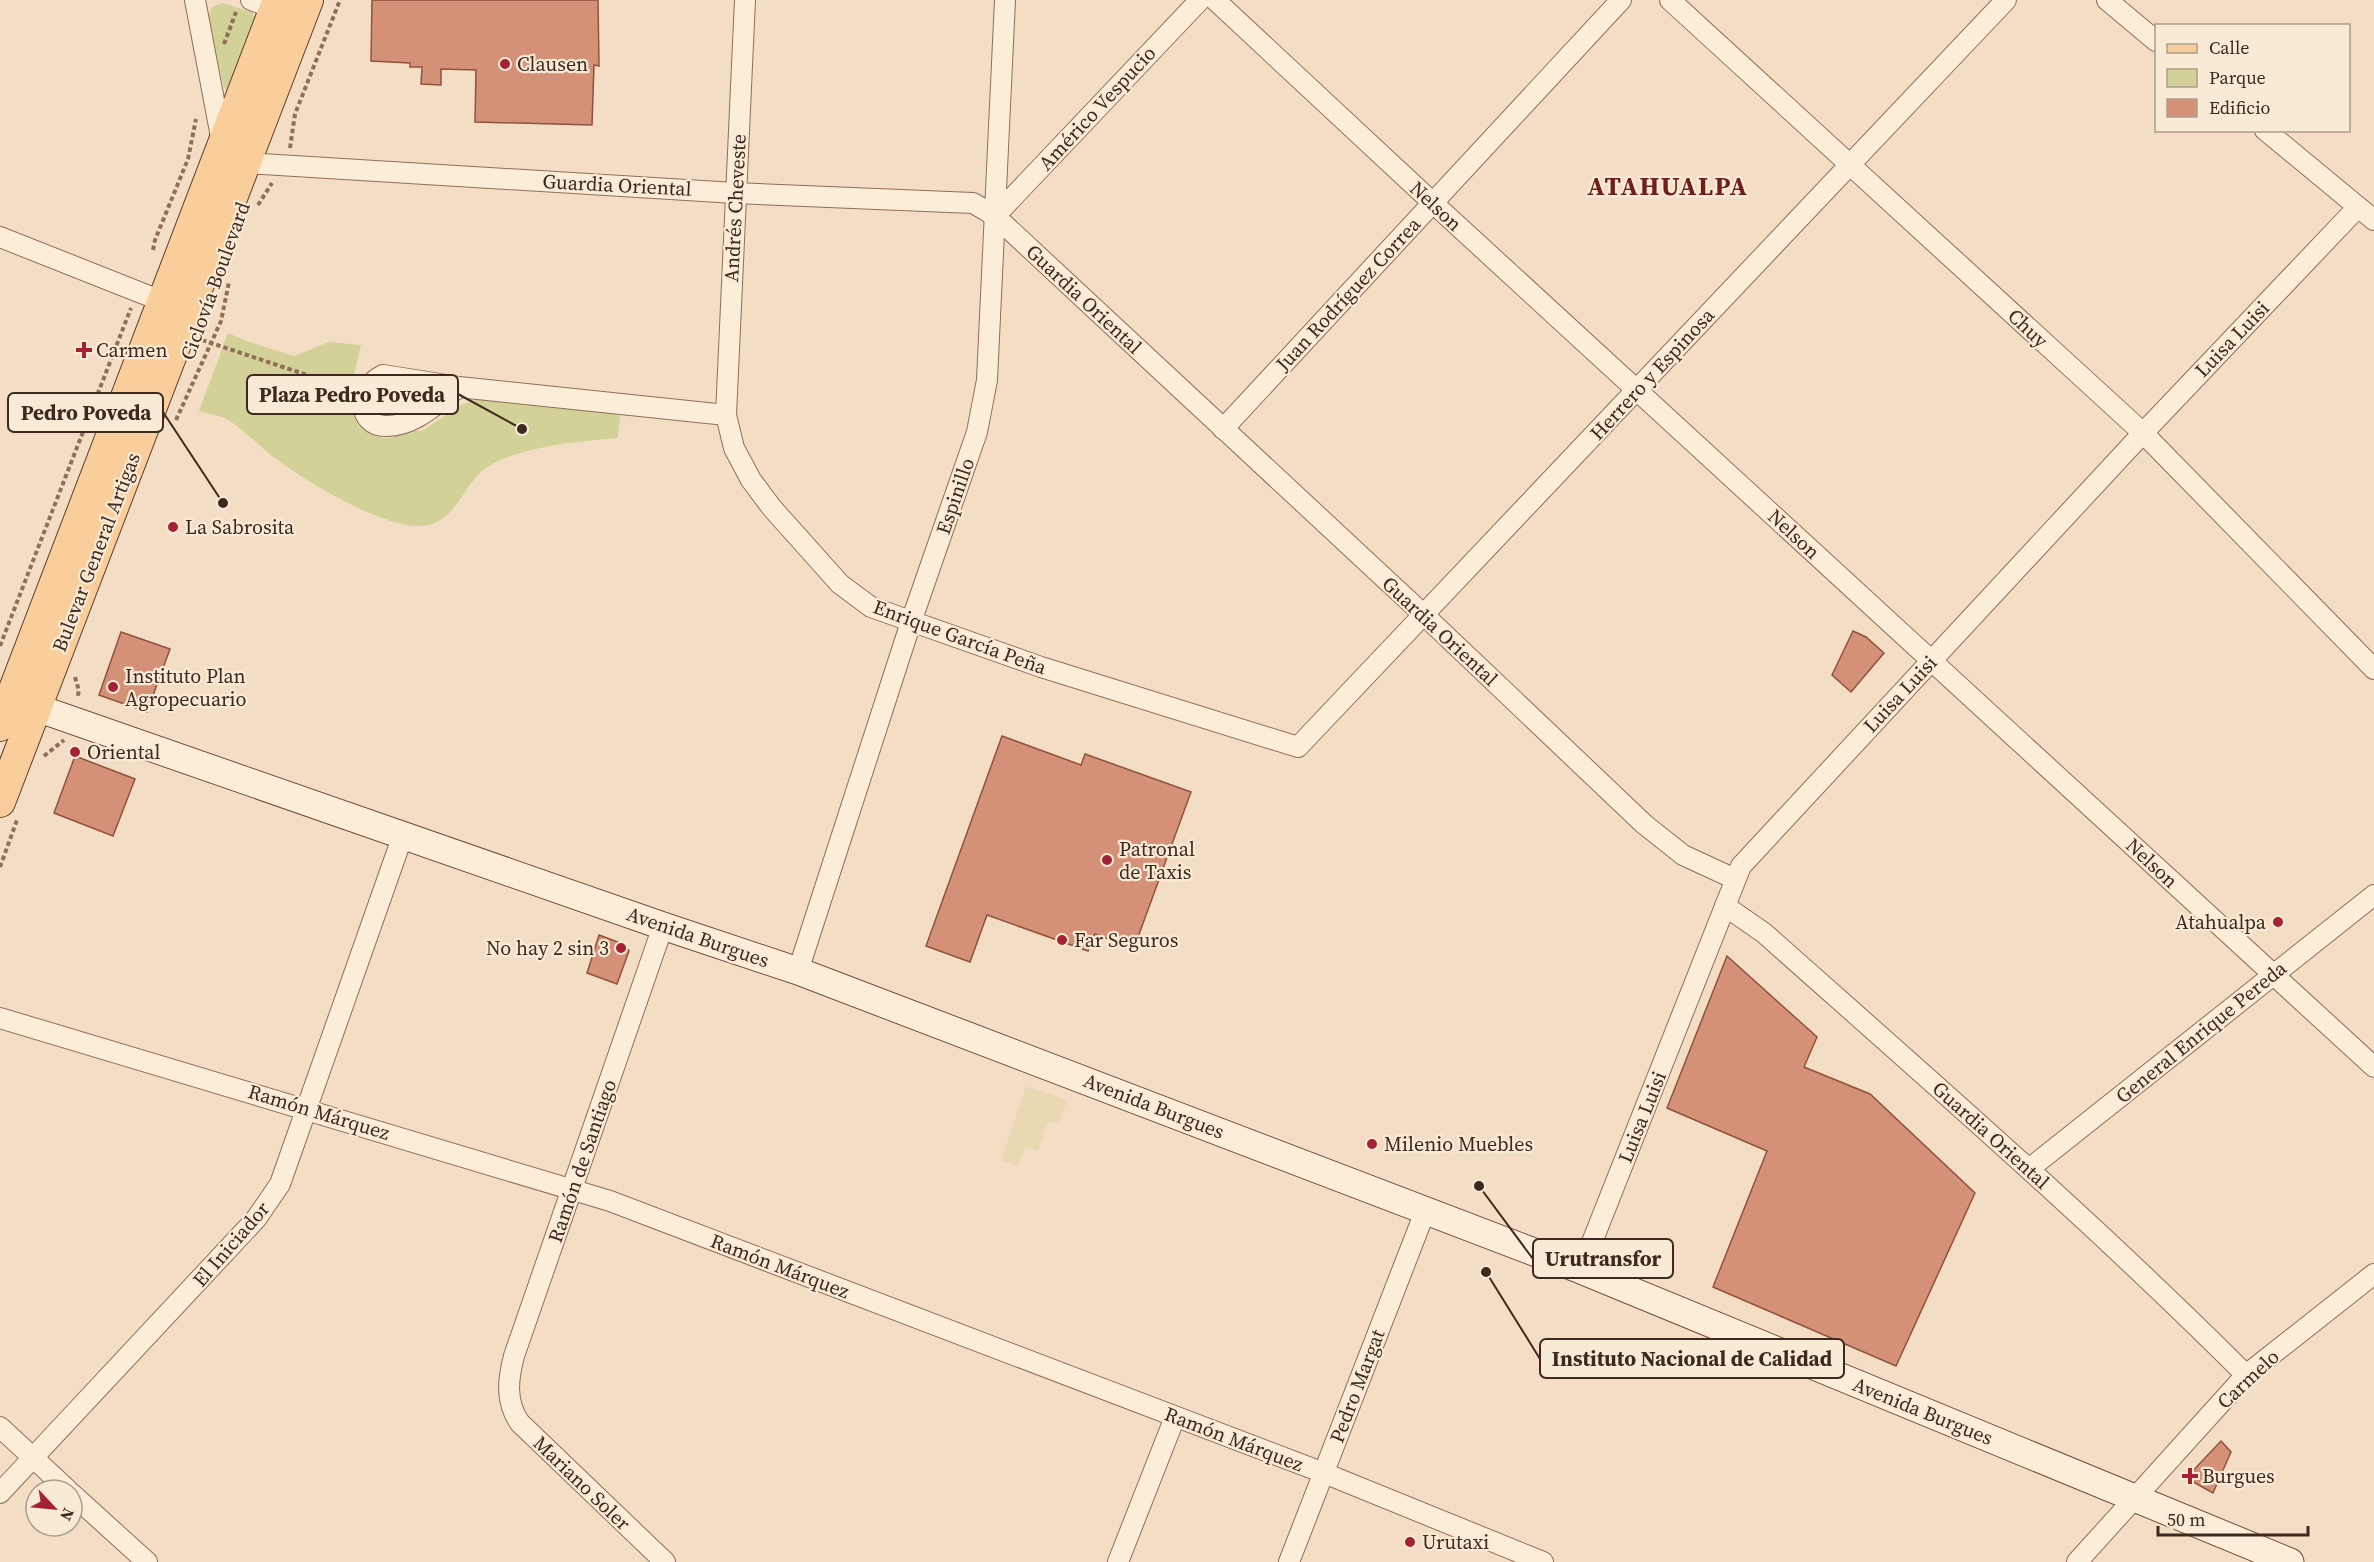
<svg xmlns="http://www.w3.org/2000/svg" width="2374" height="1562" font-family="'Source Serif 4',serif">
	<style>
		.farmland { fill: #e9d8b1 }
		.green { fill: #d2d197 }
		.building { fill: #d49177; stroke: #91523c; stroke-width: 1.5 }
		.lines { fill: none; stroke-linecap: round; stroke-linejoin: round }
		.street-casing { stroke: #906e58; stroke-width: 22 }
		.secondary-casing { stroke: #724f3b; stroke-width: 29 }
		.primary-casing { stroke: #5d3d2d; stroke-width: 32 }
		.path { stroke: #906e58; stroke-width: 4; stroke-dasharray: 4.5 3; stroke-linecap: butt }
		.street { stroke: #fcedd9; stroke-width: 20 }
		.secondary { stroke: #fcedd9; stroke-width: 27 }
		.primary { stroke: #f9ce9a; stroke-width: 30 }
		.poi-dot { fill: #a52235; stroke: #f9ead5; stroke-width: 2 }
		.labels { text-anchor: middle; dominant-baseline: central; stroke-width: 4.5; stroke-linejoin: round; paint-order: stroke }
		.poi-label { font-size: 20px; fill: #3e291e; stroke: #f9ead5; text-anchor: start }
		.street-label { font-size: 20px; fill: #3e291e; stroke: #f9ead5 }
		.district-label { font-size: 26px; font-weight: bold; letter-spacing: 1.5px; fill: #6f1f19; stroke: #f9ead5 }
		.leader { fill: none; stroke: #3e291e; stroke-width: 2 }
		.callout-dot { fill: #3e291e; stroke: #f9ead5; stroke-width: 2 }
		.callout { fill: #f9ead5; stroke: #3e291e; stroke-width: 2 }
		.callout-label { font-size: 21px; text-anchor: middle; font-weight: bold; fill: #3e291e }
	</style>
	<rect width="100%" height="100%" fill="#f3dec5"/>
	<polygon class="farmland" points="1026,1086 1067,1100 1059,1124 1048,1121 1038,1151 1025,1147 1018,1166 1001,1160"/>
	<g class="green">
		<path d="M223,3L251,12L255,17L228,90L224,88L208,19C208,10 213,5 223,3Z"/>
		<path d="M228,333L249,342L294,356L329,342L361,345C356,371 342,404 362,426C367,433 377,438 386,438C400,438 406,428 422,431L463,404L487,397L620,414L618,438C581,441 511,447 482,471C463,488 455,519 428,525C390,534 302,479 272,456C258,445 245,431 230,421C222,416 209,414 199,411Z"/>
		<path d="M384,386L427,389L431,397C418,410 380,430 374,401L377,390Z"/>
	</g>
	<g class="building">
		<polygon points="372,0 598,0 599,66 594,65 592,125 475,122 476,70 441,69 441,85 421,84 422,67 410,67 410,63 371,61"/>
		<polygon points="1853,631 1866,637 1884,653 1851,692 1832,675"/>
		<polygon points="121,632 170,649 147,712 99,695"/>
		<polygon points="1002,736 1081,765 1085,754 1191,792 1134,948 1095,934 1088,951 987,915 970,962 926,946"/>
		<polygon points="75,756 135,779 113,836 54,813"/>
		<polygon points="599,935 623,944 629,951 617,984 587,973"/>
		<polygon points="1727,956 1817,1037 1804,1067 1870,1094 1975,1193 1896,1366 1713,1287 1767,1151 1667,1108"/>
		<polygon points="2221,1441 2231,1452 2213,1493 2186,1478"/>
	</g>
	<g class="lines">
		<g class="street-casing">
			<g id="street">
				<polyline points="195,0 222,142"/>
				<polyline points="251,0 275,9"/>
				<polyline points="1215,0 1433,203 2374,1067"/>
				<polyline points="1670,0 2143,433 2374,669"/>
				<polyline points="2107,0 2156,41"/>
				<polyline points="2265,130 2374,220"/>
				<polyline points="247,163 735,193 973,203 995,216 1424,615 1644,824 1683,855 1735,879"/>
				<polyline points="995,216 1200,0"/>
				<polyline points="0,237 164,302"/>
				<path d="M459,387C438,402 415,426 387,426C356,427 357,387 383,375L459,387L726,415L734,448L751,480L772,508L840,584L871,607L1041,667L1298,747L2006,0"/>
				<polyline points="726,415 745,0"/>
				<polyline points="1223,429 1621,0"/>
				<path d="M1725,906L1764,933C1927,1078 2092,1221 2246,1375"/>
				<path d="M663,926L514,1356C508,1379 505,1402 520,1423L665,1562"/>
				<polyline points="798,971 911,622 977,432 987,380 1005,0"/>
				<polyline points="0,1018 610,1201 1324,1473 1543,1562"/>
				<polyline points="2029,1169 2374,895"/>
				<polyline points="1581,1270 1741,866 2143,433 2358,207"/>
				<polyline points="0,1427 68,1490"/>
				<polyline points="0,1493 256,1219 280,1184 403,835"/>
				<polyline points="72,1494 147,1562"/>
				<polyline points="1118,1562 1175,1417"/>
				<polyline points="1289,1562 1426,1209"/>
				<polyline points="2077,1562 2246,1375 2374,1274"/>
			</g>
		</g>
		<g class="secondary-casing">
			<polyline id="secondary" points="17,701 663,926 798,971 1581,1270 2290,1562"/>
		</g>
		<g class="primary-casing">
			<g id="primary">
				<polyline points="0,726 278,0"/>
				<polyline points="0,802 308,0"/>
			</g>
		</g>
		<g class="path">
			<polyline points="224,44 236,12"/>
			<polyline points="290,148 295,114 340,0"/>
			<polyline points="258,205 272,183"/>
			<polyline points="153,250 155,240 188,159 196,119"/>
			<polyline points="202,340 349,389"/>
			<polyline points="176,420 221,321 229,282"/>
			<polyline points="0,646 131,308"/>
			<polyline points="75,677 79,691 77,698"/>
			<polyline points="44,756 64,740"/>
			<polyline points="0,867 17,820"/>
		</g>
		<use href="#street" class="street"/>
		<use href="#secondary" class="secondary"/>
		<use href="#primary" class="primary"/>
	</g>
	<g class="poi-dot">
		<circle cx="505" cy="64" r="6"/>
		<path d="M81 341h6v6h6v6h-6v6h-6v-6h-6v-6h6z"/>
		<circle cx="173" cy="527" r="6"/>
		<circle cx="113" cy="687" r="6"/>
		<circle cx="75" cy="752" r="6"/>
		<circle cx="1107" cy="860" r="6"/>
		<circle cx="2278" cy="922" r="6"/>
		<circle cx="1062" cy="940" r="6"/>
		<circle cx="621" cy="948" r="6"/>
		<circle cx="1372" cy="1144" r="6"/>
		<path d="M2187 1467h6v6h6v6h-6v6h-6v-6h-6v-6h6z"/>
		<circle cx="1410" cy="1542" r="6"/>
	</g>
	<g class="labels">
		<g class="poi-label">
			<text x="517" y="64">Clausen</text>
			<text x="96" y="350">Carmen</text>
			<text x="185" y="527">La Sabrosita</text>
			<text x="125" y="676">Instituto Plan<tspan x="125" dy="23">Agropecuario</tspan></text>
			<text x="87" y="752">Oriental</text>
			<text x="1119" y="849">Patronal<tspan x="1119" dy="23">de Taxis</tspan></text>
			<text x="2266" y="922" text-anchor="end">Atahualpa</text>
			<text x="1074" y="940">Far Seguros</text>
			<text x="609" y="948" text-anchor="end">No hay 2 sin 3</text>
			<text x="1384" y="1144">Milenio Muebles</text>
			<text x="2202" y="1476">Burgues</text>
			<text x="1422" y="1542">Urutaxi</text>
		</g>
		<g class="street-label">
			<text transform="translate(1097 108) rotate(-47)">Américo Vespucio</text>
			<text transform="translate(617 185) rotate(3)">Guardia Oriental</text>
			<text transform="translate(1436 206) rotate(43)">Nelson</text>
			<text transform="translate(735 208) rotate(-87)">Andrés Cheveste</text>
			<text transform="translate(215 281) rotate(-70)">Ciclovía Boulevard</text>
			<text transform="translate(1348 294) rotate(-47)">Juan Rodríguez Correa</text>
			<text transform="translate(1084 299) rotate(43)">Guardia Oriental</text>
			<text transform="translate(2028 328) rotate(43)">Chuy</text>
			<text transform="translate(2232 339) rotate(-46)">Luisa Luisi</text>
			<text transform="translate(1652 374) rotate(-47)">Herrero y Espinosa</text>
			<text transform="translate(955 496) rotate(-71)">Espinillo</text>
			<text transform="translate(1794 534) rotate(43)">Nelson</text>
			<text transform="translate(96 552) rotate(-69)">Bulevar General Artigas</text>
			<text transform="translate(1440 631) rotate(43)">Guardia Oriental</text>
			<text transform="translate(960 637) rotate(20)">Enrique García Peña</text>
			<text transform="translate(1900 694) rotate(-47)">Luisa Luisi</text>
			<text transform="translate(2152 863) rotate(43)">Nelson</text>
			<text transform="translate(698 937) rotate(19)">Avenida Burgues</text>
			<text transform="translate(2201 1032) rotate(-39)">General Enrique Pereda</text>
			<text transform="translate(1154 1106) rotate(21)">Avenida Burgues</text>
			<text transform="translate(319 1112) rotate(17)">Ramón Márquez</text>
			<text transform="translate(1642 1117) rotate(-68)">Luisa Luisi</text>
			<text transform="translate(1991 1135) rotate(42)">Guardia Oriental</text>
			<text transform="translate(582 1161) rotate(-71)">Ramón de Santiago</text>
			<text transform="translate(231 1244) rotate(-49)">El Iniciador</text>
			<text transform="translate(780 1266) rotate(21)">Ramón Márquez</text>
			<text transform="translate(2248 1379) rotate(-43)">Carmelo</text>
			<text transform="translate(1357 1386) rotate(-69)">Pedro Margat</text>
			<text transform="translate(1923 1411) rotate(22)">Avenida Burgues</text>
			<text transform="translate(1234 1439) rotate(21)">Ramón Márquez</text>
			<text transform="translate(582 1483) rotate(44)">Mariano Soler</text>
		</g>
		<g class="district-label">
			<text x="1668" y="186">ATAHUALPA</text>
		</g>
	</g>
	<path class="leader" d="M522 429L458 394M223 503L163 412M1479 1186L1533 1259M1486 1272L1540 1359"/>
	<g class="callout-dot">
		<circle cx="522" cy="429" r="6"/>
		<circle cx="223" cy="503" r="6"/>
		<circle cx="1479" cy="1186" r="6"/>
		<circle cx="1486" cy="1272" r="6"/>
	</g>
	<g class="callout">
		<rect x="247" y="375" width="211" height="39" rx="6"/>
		<rect x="8" y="393" width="155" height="39" rx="6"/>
		<rect x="1533" y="1239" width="140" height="39" rx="6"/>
		<rect x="1540" y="1339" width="304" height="39" rx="6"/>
	</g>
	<g class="callout-label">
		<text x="352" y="402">Plaza Pedro Poveda</text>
		<text x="86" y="420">Pedro Poveda</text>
		<text x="1603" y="1266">Urutransfor</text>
		<text x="1692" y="1366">Instituto Nacional de Calidad</text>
	</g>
	<rect x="2155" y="24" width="195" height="108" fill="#f9ead5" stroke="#ae9d8c" stroke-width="1.5"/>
	<rect x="2167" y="44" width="30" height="9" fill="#f9ce9a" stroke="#ae9d8c" stroke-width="1.5"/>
	<text x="2209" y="54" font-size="18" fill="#3e291e">Calle</text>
	<rect x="2167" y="69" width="30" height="18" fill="#d2d197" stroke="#ae9d8c" stroke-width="1.5"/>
	<text x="2209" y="84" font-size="18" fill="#3e291e">Parque</text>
	<rect x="2167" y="99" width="30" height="18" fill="#d49177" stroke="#ae9d8c" stroke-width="1.5"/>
	<text x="2209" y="114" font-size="18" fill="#3e291e">Edificio</text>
	<g transform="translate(54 1508) rotate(116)"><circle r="28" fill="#f9ead5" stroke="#ae9d8c" stroke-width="1.5"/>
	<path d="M0-4.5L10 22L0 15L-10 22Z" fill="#a52235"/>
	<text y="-9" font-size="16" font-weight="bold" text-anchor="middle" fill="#3e291e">N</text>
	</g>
	<path d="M2158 1526v9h150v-9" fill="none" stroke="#3e291e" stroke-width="3"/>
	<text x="2167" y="1526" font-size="18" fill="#3e291e" stroke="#f9ead5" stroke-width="4.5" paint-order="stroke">50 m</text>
</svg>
